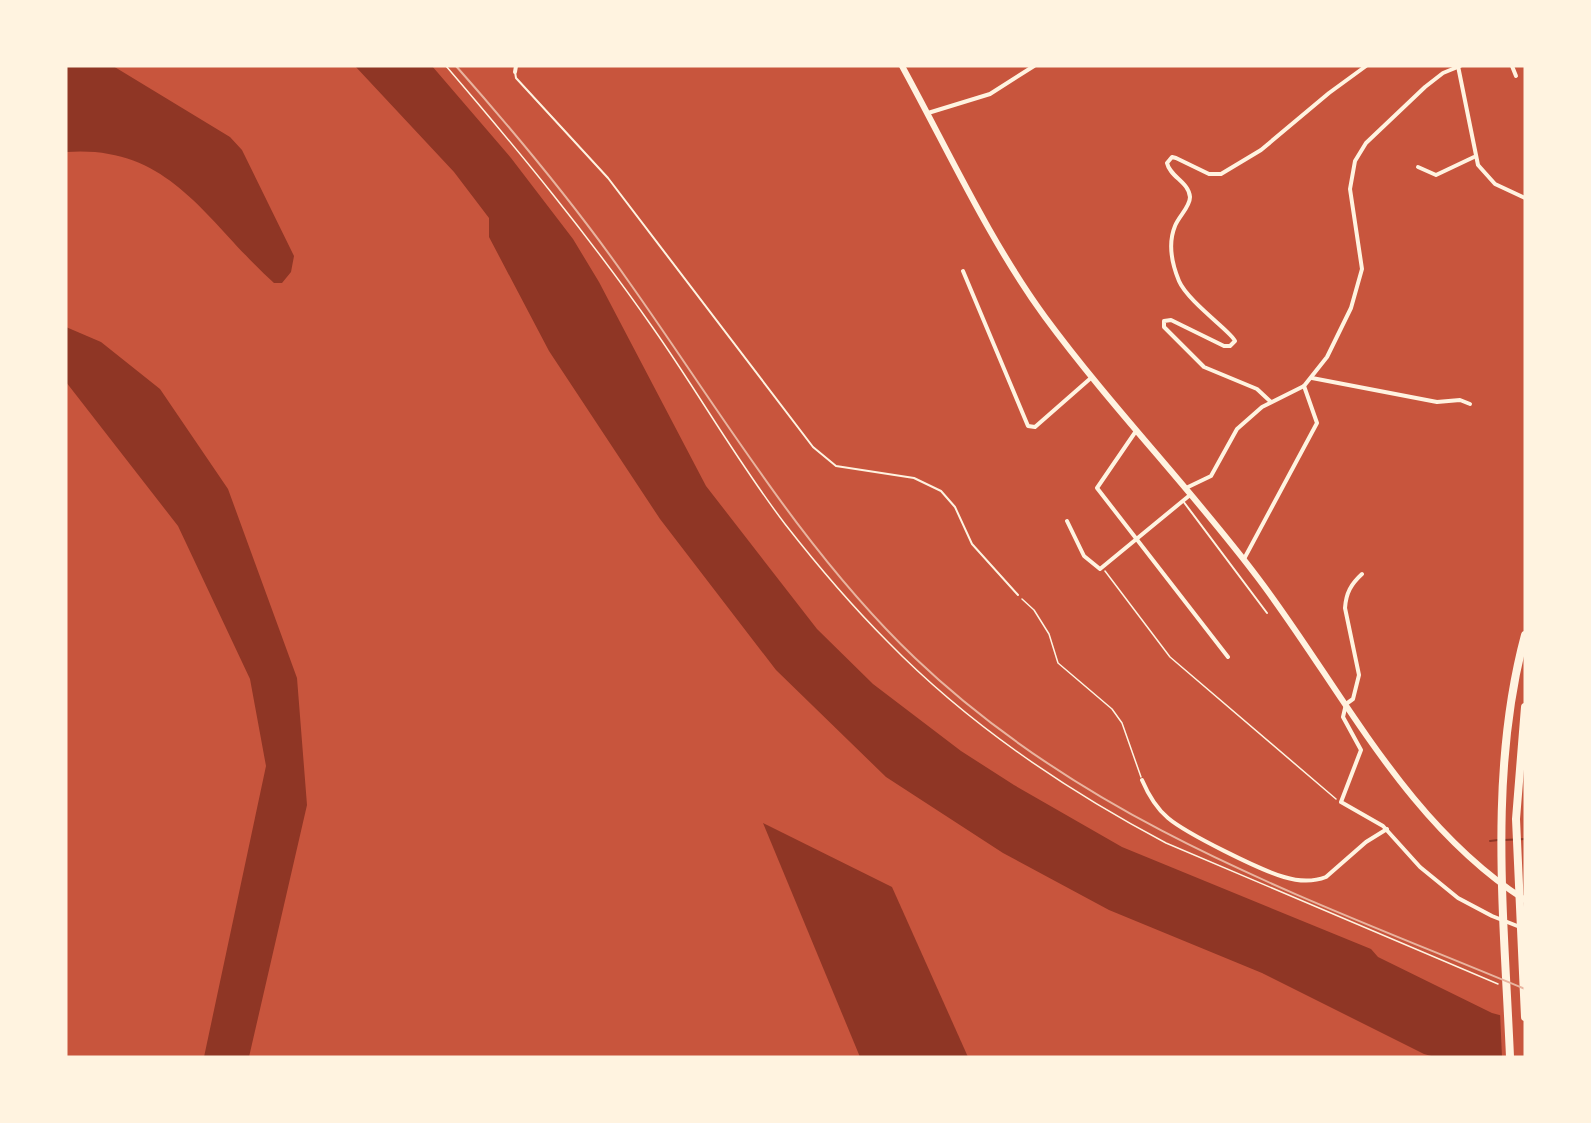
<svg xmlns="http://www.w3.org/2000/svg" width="1591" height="1123" font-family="'PT Sans',sans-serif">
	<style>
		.water { fill: #8f3625 }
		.pier { fill: #c8553d }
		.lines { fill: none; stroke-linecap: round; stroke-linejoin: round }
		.stream { stroke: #8f3625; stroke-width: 2 }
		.path { stroke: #fff3e0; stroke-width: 1.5 }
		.service { stroke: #fff3e0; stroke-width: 2 }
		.minor { stroke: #fff3e0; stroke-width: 4 }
		.primary { stroke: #fff3e0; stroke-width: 6 }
		.motorway { stroke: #fff3e0; stroke-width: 8 }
		.rail { stroke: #e9b49f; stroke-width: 2 }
	</style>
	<rect width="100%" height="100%" fill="#c8553d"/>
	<g class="water">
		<path d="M66,66H113L230,137L242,150L294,256L291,272L282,283H274C206,222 171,144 66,152Z"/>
		<polygon points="355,66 432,66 511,158 573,239 599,282 706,486 817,629 873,684 961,751 1014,785 1122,847 1371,949 1378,957 1492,1013 1525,1022 1525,1057 1435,1057 1424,1054 1262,973 1109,910 1003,853 886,777 776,670 660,519 549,351 489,237 489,218 454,172"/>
		<polygon points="66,327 101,342 160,389 228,489 297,678 307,805 249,1057 204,1057 266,766 250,679 178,526 66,382"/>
		<polygon points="763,823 892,887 968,1057 860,1057"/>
	</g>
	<polygon class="pier" points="1500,1012 1525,1019 1525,1057 1502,1057"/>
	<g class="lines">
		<g class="stream">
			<polyline points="1504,840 1525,839"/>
			<polyline points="1490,841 1498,840"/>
		</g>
		<g class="path">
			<path d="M446,66C518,150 589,236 653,328C698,392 737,461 785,524C817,565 851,605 888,642C969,725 1064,789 1166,843L1498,984"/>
			<polyline points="1105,571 1170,657 1336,799"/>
			<polyline points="1022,599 1034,610 1049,634 1058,663 1112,709 1122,723 1141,777"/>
		</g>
		<g class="service">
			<polyline points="515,72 516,78 608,178 813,447 836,466 914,478 941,491 955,507 972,544 1018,595"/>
			<polyline points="1183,501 1267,613"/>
		</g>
		<g class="minor">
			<polyline points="1458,66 1478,165 1495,184 1525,198"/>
			<polyline points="1512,66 1516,76"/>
			<polyline points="515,72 516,66"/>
			<polyline points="928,113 990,94 1034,66"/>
			<polyline points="1418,167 1436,175 1474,157"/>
			<polyline points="963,271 1028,426 1035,427 1092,377"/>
			<polyline points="1312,378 1437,402 1460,400 1470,404"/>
			<path d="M1271,402L1257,389L1204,367L1164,327V321L1171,320L1224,346H1230L1235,341C1233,333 1188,302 1179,281C1172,264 1168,243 1175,226C1179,216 1190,207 1190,197C1189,182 1170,177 1167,163L1172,157L1176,158L1209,174H1221L1261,150L1329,93L1366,66"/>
			<polyline points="1136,431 1097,488 1228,657"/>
			<polyline points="1186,488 1211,476 1237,429 1262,407 1304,386 1327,357 1351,308 1362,269 1350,189 1355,161 1366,143 1425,87 1443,73 1460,66"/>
			<polyline points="1067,521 1084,556 1100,569 1190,495"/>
			<polyline points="1244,559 1317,423 1304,386"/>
			<path d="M1362,574C1351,584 1346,593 1345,608L1359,675L1353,699L1346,704L1343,717L1361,750L1341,802L1383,826L1420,867L1458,898L1492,916L1525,929"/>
			<path d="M1142,780C1148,794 1156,808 1168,818C1187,834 1260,870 1284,877C1297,881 1313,882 1326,877L1366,842L1387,829"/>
		</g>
		<path class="primary" d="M902,66C948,150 989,240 1045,317C1112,408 1191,489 1258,578C1342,689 1405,823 1525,900"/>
		<g class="motorway">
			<polyline points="1525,707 1516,819 1525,1017"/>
			<path d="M1510,1057C1504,916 1488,773 1525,635"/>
		</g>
		<path class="rail" d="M456,66C517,135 576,206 629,282C719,409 802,550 915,658C1090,825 1307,898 1525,989"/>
	</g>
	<rect width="1591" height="1123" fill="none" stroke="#fff3e0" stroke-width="135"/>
</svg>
